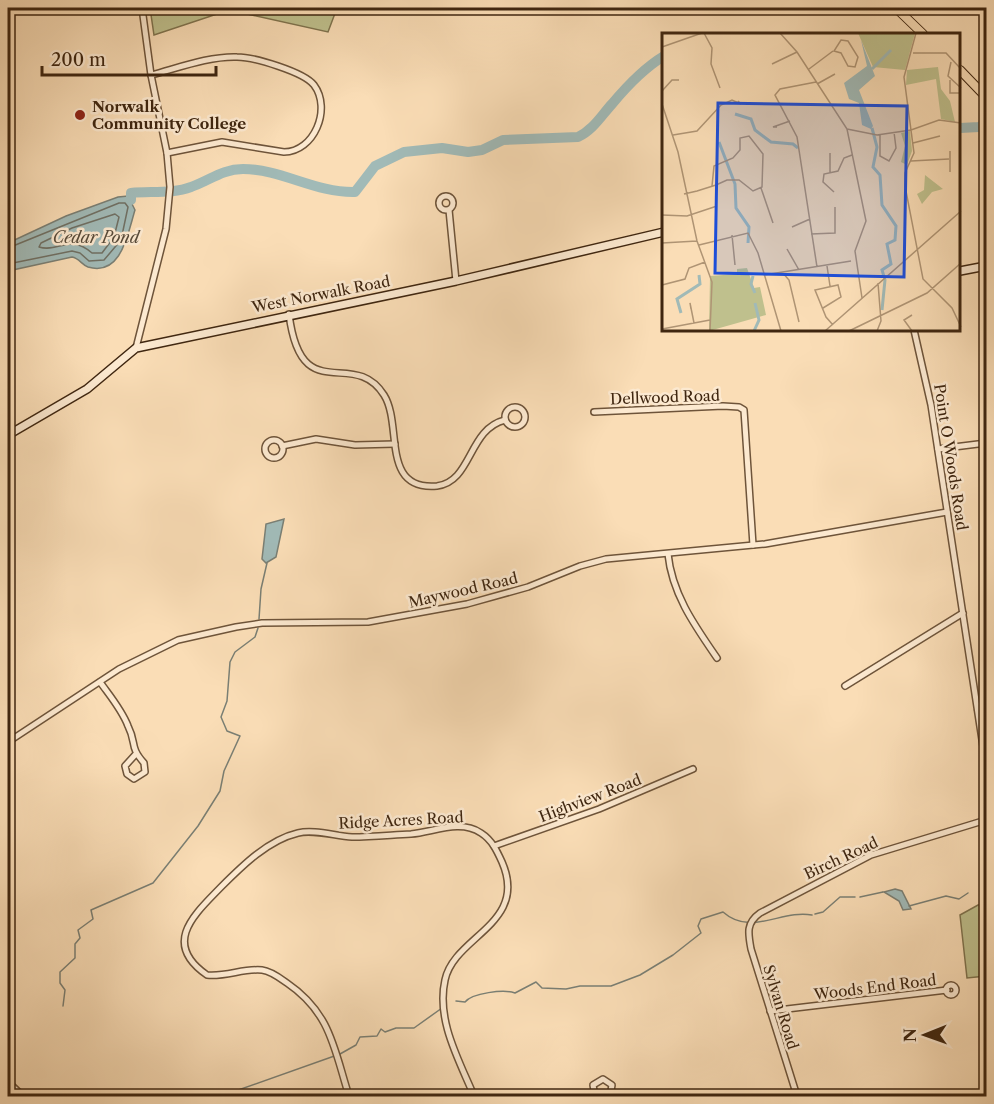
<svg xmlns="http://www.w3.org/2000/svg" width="994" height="1104" font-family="'Libre Caslon Text',serif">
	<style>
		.green { fill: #bfc08d; stroke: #7f734e; stroke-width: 1.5 }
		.water { fill: #a1bab7; stroke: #7a7f74; stroke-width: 1.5 }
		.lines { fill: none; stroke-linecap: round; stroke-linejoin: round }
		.shore { stroke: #707064; stroke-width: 1.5 }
		.stream { stroke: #7a7f74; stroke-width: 1.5 }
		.river { stroke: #a1bab7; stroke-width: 10 }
		.minor-casing { stroke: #6e543a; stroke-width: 8 }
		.secondary-casing { stroke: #3f2610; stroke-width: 10 }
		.primary-casing { stroke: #3f2610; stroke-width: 10 }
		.minor { stroke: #fce9d0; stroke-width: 5 }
		.secondary { stroke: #fce9d0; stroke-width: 7 }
		.primary { stroke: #faddb6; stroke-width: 8 }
		.poi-dot { fill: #8f2418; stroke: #fce9d0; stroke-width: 2 }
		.labels { text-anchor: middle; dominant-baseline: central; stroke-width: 5; stroke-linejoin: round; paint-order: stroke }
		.poi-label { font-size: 15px; font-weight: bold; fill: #3f2610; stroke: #fce9d0; text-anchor: start }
		.street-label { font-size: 15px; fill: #3f2610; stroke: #fce9d0 }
		.water-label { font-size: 16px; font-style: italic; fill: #584b3a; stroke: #fce9d0 }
		.inset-river { fill: none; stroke: #a1bab7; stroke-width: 3 }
		.inset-road { fill: none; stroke: #af9474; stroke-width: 1.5 }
		.view { fill: #1d4ed8; fill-opacity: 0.15; stroke: #1d4ed8; stroke-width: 3 }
		.inset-edge { fill: none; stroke: #3f2610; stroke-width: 3 }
	</style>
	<rect width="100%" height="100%" fill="#faddb6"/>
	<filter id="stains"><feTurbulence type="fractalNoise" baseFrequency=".00333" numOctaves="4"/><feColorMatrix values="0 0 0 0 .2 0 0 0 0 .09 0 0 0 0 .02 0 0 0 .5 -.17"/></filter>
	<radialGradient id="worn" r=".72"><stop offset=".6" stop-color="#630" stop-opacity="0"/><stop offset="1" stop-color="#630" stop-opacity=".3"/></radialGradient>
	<g class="green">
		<polygon points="150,8 337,8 328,32 229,10 154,35"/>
		<polygon points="986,904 986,976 967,978 960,915 978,905"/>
	</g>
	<g class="water">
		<path d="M128,196L135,210C128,232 122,277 88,267C82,265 79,258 72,257L8,271V243L66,216L118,197Z"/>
		<polygon points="284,519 276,557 266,563 262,559 266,524"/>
		<polygon points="895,889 902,891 911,909 903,910 899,901 884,892"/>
	</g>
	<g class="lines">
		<g class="shore">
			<path d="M115,214L119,217L114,237L102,253H92C69,233 59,253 39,247L41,243L72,228Z"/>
			<polyline points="8,248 119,203 125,203 128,207 121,240 104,260 89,261 80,253 72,251 8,264"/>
		</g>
		<g class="stream">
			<polyline points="259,619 261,589 267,563"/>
			<polyline points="860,897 883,892"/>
			<polyline points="909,906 946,896 959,899 968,893"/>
			<polyline points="815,914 823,912 840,897 855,897"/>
			<path d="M456,1001L465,1002C472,993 504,989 515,993L536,982L542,988L566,989L580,986H611L640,975L673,955L701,933L698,926L701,919L723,912C751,937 782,909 812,915"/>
			<polyline points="63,1006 65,990 60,983 60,972 75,958 75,944 80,938 78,930 93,919 91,910 153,883 198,826 220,791 224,771 240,736 227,731 221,717 227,701 230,662 235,652 255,637 258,628"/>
			<polyline points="227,1094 340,1054 356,1045 360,1037 377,1036 381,1029 385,1032 396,1028 414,1028 442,1008"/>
		</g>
		<g class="river">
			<polyline points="960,128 979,127 986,123"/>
			<path d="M131,200V193C150,191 173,194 191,187C209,181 222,169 243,169C282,169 315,193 355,192L375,166L404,152L442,148L468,152L482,150L503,140L578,137C593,130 601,116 612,104C627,86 644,68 664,56"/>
		</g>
		<g class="minor-casing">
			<g id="minor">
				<path d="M151,75C178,68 209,56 237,57C254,57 304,72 314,85C332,109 314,152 284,152L222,142L167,153"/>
				<circle cx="446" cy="203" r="7"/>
				<polyline points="449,210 456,281"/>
				<path d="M289,314C301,410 353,346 384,395C403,425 380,491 437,486C472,482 468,429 505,420"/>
				<polyline points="914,330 931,405 986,766"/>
				<polyline points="136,348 166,229 170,187 167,153 151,75 142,8"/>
				<circle cx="515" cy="417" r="10"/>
				<polyline points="594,412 723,406 739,407 744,410 753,545"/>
				<circle cx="274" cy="449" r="9"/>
				<polyline points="282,446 316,439 355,445 395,444"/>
				<polyline points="938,449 986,443"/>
				<path d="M668,554C672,594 695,626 717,658"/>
				<path d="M100,682C110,696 122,710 128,726C137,744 129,746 144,763L145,772L134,779L127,774L125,766L135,755"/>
				<polyline points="845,686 963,613"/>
				<polyline points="978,710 986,703"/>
				<polyline points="8,742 119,669 178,640 236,627 262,623 368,622 467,604 528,587 580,566 606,559 765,544 947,512"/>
				<polyline points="494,846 599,809 693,769"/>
				<circle cx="951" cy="990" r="5"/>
				<polyline points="770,1011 947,990"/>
				<polyline points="8,1082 23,1096"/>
				<path d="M349,1096C334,1049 331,1013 287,983C280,978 271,971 262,970C244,968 226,977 207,975C161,943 195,914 221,887C242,866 268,840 298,833C314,829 335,836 352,837C372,837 391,835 411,834C434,832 460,819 481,833C492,840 497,851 502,862C529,924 454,936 445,980C436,1020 459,1060 474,1096"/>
				<polyline points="537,1096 545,1093 552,1096"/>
				<polyline points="595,1096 593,1085 603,1079 612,1085 610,1096"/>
				<path d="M797,1096L751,949C748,933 746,923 760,913L871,855L986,820"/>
			</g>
		</g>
		<g class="secondary-casing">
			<g id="secondary">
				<polyline points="960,271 986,266"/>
				<polyline points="8,435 87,389 136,348 456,281 664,232"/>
			</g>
		</g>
		<g class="primary-casing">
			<g id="primary">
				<polyline points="896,8 923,34"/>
				<polyline points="960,70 986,97"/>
			</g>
		</g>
		<use href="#minor" class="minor"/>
		<use href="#secondary" class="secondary"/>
		<use href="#primary" class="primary"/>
	</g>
	<circle class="poi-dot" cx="80" cy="115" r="6"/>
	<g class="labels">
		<g class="poi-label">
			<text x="92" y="106">Norwalk<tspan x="92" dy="17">Community College</tspan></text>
		</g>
		<g class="street-label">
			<text transform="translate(321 294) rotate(-11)">West Norwalk Road</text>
			<text transform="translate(665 397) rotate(-2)">Dellwood Road</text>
			<text transform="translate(951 457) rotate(81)">Point O Woods Road</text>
			<text transform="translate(463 590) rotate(-13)">Maywood Road</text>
			<text transform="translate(590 798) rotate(-21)">Highview Road</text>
			<text transform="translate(401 820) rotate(-3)">Ridge Acres Road</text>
			<text transform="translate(841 858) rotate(-25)">Birch Road</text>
			<text transform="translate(875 987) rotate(-7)">Woods End Road</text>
			<text transform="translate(781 1007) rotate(73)">Sylvan Road</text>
		</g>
		<g class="water-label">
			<text x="96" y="237">Cedar Pond</text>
		</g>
	</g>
	<g transform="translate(662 33)">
		<rect width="298" height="298" fill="#faddb6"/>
		<path d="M196,0H253L243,37L211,34ZM276,34L279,56L288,68L293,89L279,86L274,46L244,52L245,37ZM248,98L250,118L245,132L239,129L243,113L239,100ZM263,142L281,156L270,159L260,171L255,161L262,157ZM85,235L92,255L98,254L104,282L47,298L48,243L75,241V236Z" fill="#bfc08d"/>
		<path d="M199,7L213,43L197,57L211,93L209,96L200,92L197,70L187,66L182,50L205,33Z" fill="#a1bab7"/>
		<path class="inset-river" d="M210,36L229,17M73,81L89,86L93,97L109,109L131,111L136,115M210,95L215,114L211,134L218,142L220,172L234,193L233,207L225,211L229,231L220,237L223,247L220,277M57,109L73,151L74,175L87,194L86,210M91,243L89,251L93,260M19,280L15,266L38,251L37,242M92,298L97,287L93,270"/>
		<path class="inset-road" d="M42,0L50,15L49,31L58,55M118,0L135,19L185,96L204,188L193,218L200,265M254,0L242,44L252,120L243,140V153L261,246L290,275L299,294M179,7L186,8L196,24L193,34L186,33L179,20L172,18ZM0,14L40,0M251,20H284L299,36M289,29L286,43L299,55M110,31L135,19M147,36L171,18M288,47V60H299M154,49L118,56L113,62L135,104L155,234M155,51L173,41M0,58L10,47H17M0,71L16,119L35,208L50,249L48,298M115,94H111L128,88M185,96L215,102L249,97L277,87L299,90M11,102L35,98L59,72L70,67L79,71L76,68M218,102V123L227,128L234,115L232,99M251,110L278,103M249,128L287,126M288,139V118M168,140V120M99,155L111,190M172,159L161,149L162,141L176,138L182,125L190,122M22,161L35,158L54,152L65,147H77L91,158L100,154L101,121L87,103L78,105V117L71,125L52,133L50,153M0,182L25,183L55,173M130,194L148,186M149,201L173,200V174M70,202L73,232M0,210L35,208M37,212L86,200L96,220L119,298M125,216L137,237M165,233L168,253M120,239L127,247L137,289M102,242L189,228M0,252L23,246L27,235L43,229M161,275L179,264L176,252L153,257L164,284L171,292M29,276L28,270L32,290M250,282L242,287L250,298M0,296L48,287M163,298L299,178M187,298L265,260L299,230M215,298L219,288L216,250"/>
		<path class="view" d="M56,70L245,73L242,244L53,240Z"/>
		<rect width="298" height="298" class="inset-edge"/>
	</g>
	<rect width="994" height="1104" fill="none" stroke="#faddb6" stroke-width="30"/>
	<rect x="9" y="9" width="976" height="1086" fill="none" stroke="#3f2610" stroke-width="3"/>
	<rect x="15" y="15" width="964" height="1074" fill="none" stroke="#3f2610" stroke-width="1.5"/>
	<g transform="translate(925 1035) rotate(269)" stroke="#fce9d0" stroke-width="4.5" paint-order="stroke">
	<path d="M0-4.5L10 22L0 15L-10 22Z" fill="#3f2610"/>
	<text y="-9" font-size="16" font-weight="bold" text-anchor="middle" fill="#3f2610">N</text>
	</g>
	<path d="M42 66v9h174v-9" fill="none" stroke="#3f2610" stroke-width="3"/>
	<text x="51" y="66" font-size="18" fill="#3f2610" stroke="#fce9d0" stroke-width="4.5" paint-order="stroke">200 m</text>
	<rect width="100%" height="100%" filter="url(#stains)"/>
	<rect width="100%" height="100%" fill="url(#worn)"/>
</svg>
